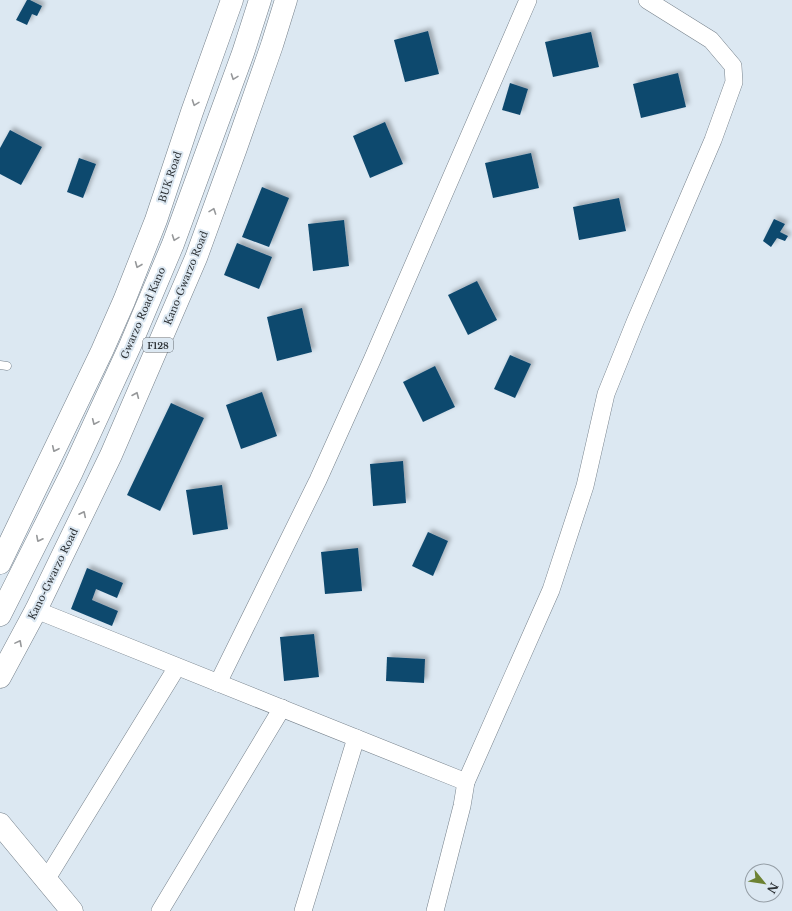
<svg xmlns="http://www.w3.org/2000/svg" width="792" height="911" font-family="'Libre Baskerville',serif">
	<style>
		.building { fill: #0f486e; filter: url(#shadow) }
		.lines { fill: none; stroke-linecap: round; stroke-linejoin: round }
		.lane-casing { stroke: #76818b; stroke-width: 9 }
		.street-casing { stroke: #76818b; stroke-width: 18 }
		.secondary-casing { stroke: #76818b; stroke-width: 23 }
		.primary-casing { stroke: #76818b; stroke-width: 23 }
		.lane { stroke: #fff; stroke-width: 8 }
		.street { stroke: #fff; stroke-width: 17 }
		.secondary { stroke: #fff; stroke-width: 22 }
		.primary { stroke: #fff; stroke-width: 22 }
		.oneway { stroke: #96989a }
		.labels { text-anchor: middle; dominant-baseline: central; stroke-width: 4; stroke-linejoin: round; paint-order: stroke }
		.shield { fill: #dce8f2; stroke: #62696e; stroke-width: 1 }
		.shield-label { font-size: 9px; font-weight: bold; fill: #2d3236 }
		.street-label { font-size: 10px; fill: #2d3236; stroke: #dce8f2 }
	</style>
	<defs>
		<filter id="shadow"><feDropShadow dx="3.5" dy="-3.5" stdDeviation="2" flood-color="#0004"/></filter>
	</defs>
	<rect width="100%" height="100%" fill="#dce8f2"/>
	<g class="building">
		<polygon points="27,0 30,0 42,6 37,16 32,14 27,25 16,20"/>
		<polygon points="428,31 439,74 405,82 394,40"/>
		<polygon points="591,32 599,67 553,77 545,42"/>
		<polygon points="678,73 686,107 641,118 633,84"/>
		<polygon points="510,83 528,89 520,115 502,110"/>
		<polygon points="385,122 403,164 370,178 353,136"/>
		<polygon points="10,130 42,147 21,185 0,174 0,148"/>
		<polygon points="531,153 539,188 493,198 485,163"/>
		<polygon points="79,158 96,164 83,198 67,192"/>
		<polygon points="262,187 289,198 269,247 242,237"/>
		<polygon points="619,198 626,231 579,240 573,207"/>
		<polygon points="774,219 785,224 780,232 788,236 785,241 777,238 771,247 763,241"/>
		<polygon points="344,220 349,266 313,271 308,224"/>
		<polygon points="237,243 272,257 259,289 224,275"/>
		<polygon points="477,281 497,320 468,335 448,295"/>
		<polygon points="302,308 312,352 277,361 267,317"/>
		<polygon points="510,355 531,364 515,398 494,389"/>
		<polygon points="435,366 455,407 423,422 403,382"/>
		<polygon points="262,392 277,436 241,449 226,405"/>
		<polygon points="171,403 204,418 160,511 127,495"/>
		<polygon points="403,461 406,503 373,506 370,464"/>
		<polygon points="222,485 228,529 193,535 186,490"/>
		<polygon points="428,532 448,541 433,576 412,566"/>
		<polygon points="358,548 362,591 325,594 321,552"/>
		<polygon points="87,568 123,583 117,598 96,589 92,600 118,611 112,626 71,609"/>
		<polygon points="314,634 319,677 284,681 280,637"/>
		<polygon points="387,657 425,659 424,683 386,681"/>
	</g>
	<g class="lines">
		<g class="lane-casing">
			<polyline id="lane" points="0,365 7,366"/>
		</g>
		<g class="street-casing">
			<g id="street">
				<polyline points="36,610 466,782"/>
				<polyline points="218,683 318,480 372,360 528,0"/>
				<polyline points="46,880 177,667"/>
				<polyline points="160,911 282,708"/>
				<polyline points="303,911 356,738"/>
				<polyline points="435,911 462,806 466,782 551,590 585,486 606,394 635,322 713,140 734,82 733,66 711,40 647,0"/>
			</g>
		</g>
		<g class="secondary-casing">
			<polyline id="secondary" points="0,824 72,911"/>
		</g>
		<g class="primary-casing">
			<g id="primary">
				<polyline points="0,563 102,351 124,301 156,220 192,112 232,0"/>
				<polyline points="0,615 72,472 130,346 173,244 243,53 260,0"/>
				<polyline points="0,677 36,610 111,455 196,258 236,148 272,45 286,0"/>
			</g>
		</g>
		<use href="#lane" class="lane"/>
		<use href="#street" class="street"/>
		<use href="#secondary" class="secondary"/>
		<use href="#primary" class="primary"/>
	</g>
	<defs><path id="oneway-chevron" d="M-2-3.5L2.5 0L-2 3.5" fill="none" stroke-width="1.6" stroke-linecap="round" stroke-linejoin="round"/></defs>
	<g class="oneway">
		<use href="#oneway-chevron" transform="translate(234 77) rotate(110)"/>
		<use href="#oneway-chevron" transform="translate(195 103) rotate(110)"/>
		<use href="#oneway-chevron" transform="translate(213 211) rotate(-70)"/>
		<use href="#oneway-chevron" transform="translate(175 238) rotate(110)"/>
		<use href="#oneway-chevron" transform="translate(138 265) rotate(112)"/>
		<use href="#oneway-chevron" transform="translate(136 395) rotate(-67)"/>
		<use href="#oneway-chevron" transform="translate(95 422) rotate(114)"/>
		<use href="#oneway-chevron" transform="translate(55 449) rotate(115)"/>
		<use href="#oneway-chevron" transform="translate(83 514) rotate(-64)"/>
		<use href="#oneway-chevron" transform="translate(39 539) rotate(117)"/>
		<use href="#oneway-chevron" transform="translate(19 643) rotate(-62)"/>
	</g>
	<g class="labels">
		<rect class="shield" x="143" y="338" width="30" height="14" rx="3"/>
		<g class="shield-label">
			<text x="158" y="345">F128</text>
		</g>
		<g class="street-label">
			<text transform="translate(170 177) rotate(-72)">BUK Road</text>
			<text transform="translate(186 278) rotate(-68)">Kano-Gwarzo Road</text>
			<text transform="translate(143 313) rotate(-67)">Gwarzo Road Kano</text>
			<text transform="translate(53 574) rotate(-64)">Kano-Gwarzo Road</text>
		</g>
	</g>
	<g transform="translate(764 883) rotate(120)"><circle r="19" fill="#dce8f2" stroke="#969fa7"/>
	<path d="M0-3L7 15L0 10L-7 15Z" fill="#6d8233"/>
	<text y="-6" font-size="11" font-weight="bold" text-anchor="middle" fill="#2d3236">N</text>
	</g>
</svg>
